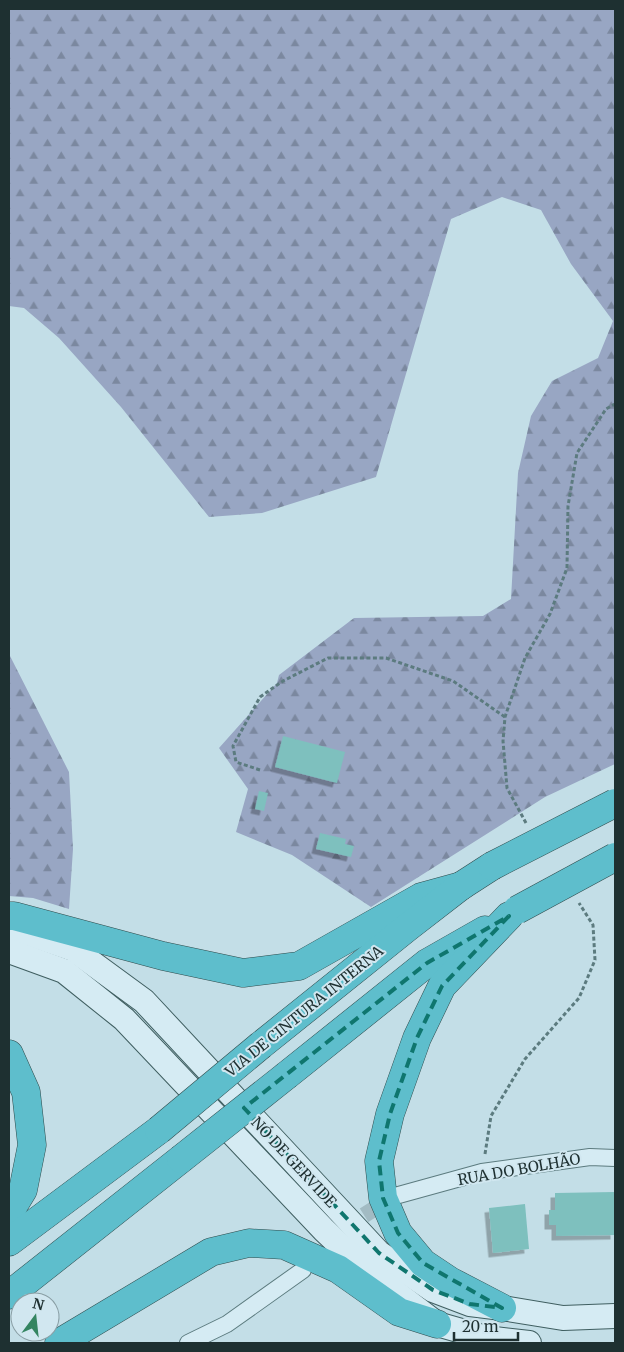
<svg xmlns="http://www.w3.org/2000/svg" width="624" height="1352" font-family="Merriweather,serif">
	<style>
		.forest { fill: url(#forest-firs) }
		.building { fill: #7ec0be; filter: url(#shadow) }
		.lines { fill: none; stroke-linecap: round; stroke-linejoin: round }
		.street-tunnel { stroke: #a2bbc3; stroke-width: 16; stroke-dasharray: 16 8; stroke-linecap: butt }
		.street-casing { stroke: #5c7b7f; stroke-width: 18 }
		.secondary-casing { stroke: #3f5e60; stroke-width: 26 }
		.highway-casing { stroke: #304c4d; stroke-width: 29 }
		.path { stroke: #5c7b7f; stroke-width: 3; stroke-dasharray: 4 2.5; stroke-linecap: butt }
		.street { stroke: #d5ebf3; stroke-width: 16 }
		.secondary { stroke: #d5ebf3; stroke-width: 24 }
		.highway { stroke: #5ebecc; stroke-width: 28 }
		.highway-bridge-casing { stroke: #304c4d; stroke-width: 29; stroke-linecap: butt }
		.highway-bridge { stroke: #5ebecc; stroke-width: 28 }
		.marked { fill: none; stroke: #0f766e; stroke-width: 4; stroke-dasharray: 10 6; stroke-linejoin: round }
		.labels { text-anchor: middle; dominant-baseline: central; stroke-width: 4; stroke-linejoin: round; paint-order: stroke }
		.street-label { font-size: 15px; fill: #1e3031; stroke: #d1e7f0 }
	</style>
	<defs>
		<pattern id="forest-firs" width="22" height="20" patternUnits="userSpaceOnUse" patternTransform="scale(1.25)"><rect width="22" height="20" fill="#98a6c3"/><path d="M5 1l3.5 6h-7zM16 11l3.5 6h-7z" fill="#7b889f"/></pattern>
		<filter id="shadow"><feDropShadow dx="-4.5" dy="4.5" stdDeviation="0" flood-color="#0004"/></filter>
	</defs>
	<rect width="100%" height="100%" fill="#c3dee7"/>
	<g class="forest">
		<polygon points="9,9 615,9 615,764 545,797 371,907 292,855 236,832 248,789 219,748 277,683 279,675 354,618 483,616 511,599 518,473 531,416 552,381 598,358 613,321 571,264 541,210 502,197 451,219 376,477 262,513 209,517 121,407 59,338 24,308 9,306"/>
		<polygon points="9,654 69,772 73,849 69,909 33,898 9,896"/>
	</g>
	<g class="building">
		<polygon points="283,736 345,752 337,783 275,767"/>
		<polygon points="259,791 268,793 264,811 255,809"/>
		<polygon points="320,833 346,839 345,844 354,846 351,857 316,849"/>
		<polygon points="615,1192 615,1235 556,1236 556,1225 549,1225 549,1210 555,1210 555,1193"/>
		<polygon points="525,1204 529,1249 493,1253 489,1208"/>
	</g>
	<g class="lines">
		<polyline class="street-tunnel" points="346,1231 363,1216 391,1198"/>
		<g class="street-casing">
			<g id="street">
				<polyline points="395,1196 482,1172 590,1157 615,1158"/>
				<polyline points="188,1343 227,1324 303,1270"/>
			</g>
		</g>
		<g class="secondary-casing">
			<g id="secondary">
				<polyline points="9,927 73,949 144,1001 379,1253 433,1290 470,1304 502,1308 563,1318 615,1316"/>
				<polyline points="9,951 64,971 124,1019 324,1230 365,1269 437,1324 486,1338 529,1343"/>
			</g>
		</g>
		<g class="highway-casing">
			<g id="highway">
				<polyline points="9,916 14,916 163,956 243,973 299,966 421,897 461,886"/>
				<polyline points="261,1045 408,927 461,886 492,866"/>
				<polyline points="9,1054 26,1092 32,1145 23,1190 9,1213"/>
				<polyline points="287,1075 427,963 485,930"/>
				<polyline points="9,1242 159,1130"/>
				<polyline points="9,1295 181,1159"/>
				<polyline points="502,1308 450,1281 423,1263 398,1233 383,1198 379,1161 390,1114 417,1038 442,986 509,916"/>
				<polyline points="59,1343 211,1252 249,1243 284,1245 338,1269 399,1312 437,1324"/>
			</g>
		</g>
		<g class="path">
			<polyline points="260,770 236,762 233,746 260,697 283,681 328,658 386,658 453,681 505,717"/>
			<polyline points="526,823 507,788 503,741 505,717 525,658 550,614 567,568 568,506 577,453 606,409 615,404"/>
			<polyline points="485,1154 491,1116 525,1059 579,998 595,960 593,925 579,903"/>
		</g>
		<use href="#street" class="street"/>
		<use href="#secondary" class="secondary"/>
		<use href="#highway" class="highway"/>
		<g class="highway-bridge-casing">
			<g id="highway-bridge">
				<polyline points="492,866 615,803"/>
				<polyline points="517,910 615,857"/>
				<polyline points="159,1130 261,1045"/>
				<polyline points="181,1159 287,1075"/>
			</g>
		</g>
		<use href="#highway-bridge" class="highway-bridge"/>
	</g>
	<path class="marked" d="M509,916L442,986L417,1038L390,1114L379,1161L383,1198L398,1233L423,1263L502,1308L470,1304L433,1290L379,1253L244,1108L427,963Z"/>
	<g class="labels">
		<g class="street-label">
			<text transform="translate(304 1011) rotate(-39)">VIA DE CINTURA INTERNA</text>
			<text transform="translate(294 1162) rotate(47)">NÓ DE GERVIDE</text>
			<text transform="translate(519 1169) rotate(-10)">RUA DO BOLHÃO</text>
		</g>
	</g>
	<rect width="624" height="1352" fill="none" stroke="#1e3031" stroke-width="20"/>
	<g transform="translate(35 1317) rotate(15)"><circle r="24" fill="#d1e7f0" stroke="#899ea4"/>
	<path d="M0-4L9 19L0 12L-9 19Z" fill="#348561"/>
	<text y="-8" font-size="14" font-weight="bold" text-anchor="middle" fill="#1e3031">N</text>
	</g>
	<path d="M454 1332v8h64v-8" fill="none" stroke="#1e3031" stroke-width="2.5"/>
	<text x="462" y="1332" font-size="15" fill="#1e3031" stroke="#d1e7f0" stroke-width="4" paint-order="stroke">20 m</text>
</svg>
